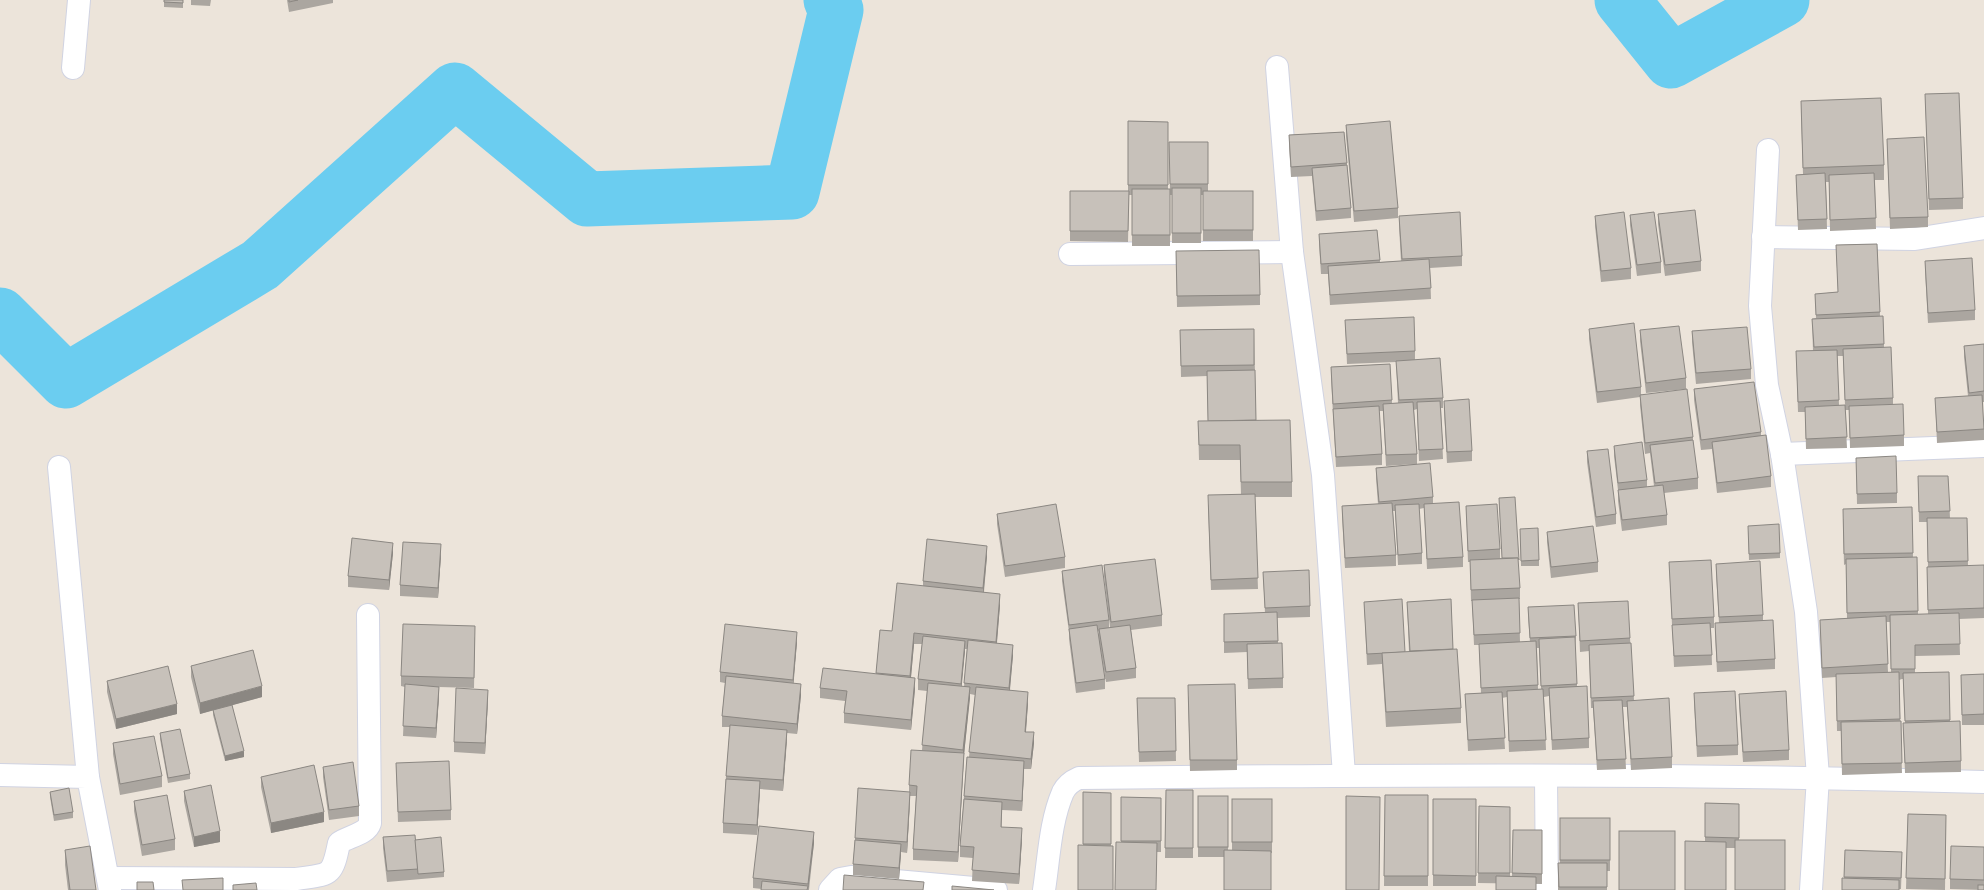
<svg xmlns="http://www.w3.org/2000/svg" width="1984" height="890" font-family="Poppins,sans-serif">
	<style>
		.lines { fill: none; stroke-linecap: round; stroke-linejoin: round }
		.river { stroke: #6bcdf0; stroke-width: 55 }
		.minor-casing { stroke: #d0d3e2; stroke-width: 24 }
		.minor { stroke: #fff; stroke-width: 22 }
		.wall { fill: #aba6a0; fill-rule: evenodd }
		.shaded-wall { fill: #8b8782 }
		.building { fill: #c7c1ba; stroke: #8b8782 }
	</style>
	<rect width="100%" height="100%" fill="#ece4da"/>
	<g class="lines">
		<g class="river">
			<polyline points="1622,0 1671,61 1782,0"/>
			<polyline points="0,315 66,381 260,265 455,90 587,199 792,192 836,10 831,0"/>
		</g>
		<g class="minor-casing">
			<g id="minor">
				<polyline points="1277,67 1292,252 1323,475 1344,775"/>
				<polyline points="73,68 79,0"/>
				<polyline points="1768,150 1760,306 1767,385 1782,454 1806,612 1818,777 1811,890"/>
				<polyline points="1763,237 1915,239 1984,228"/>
				<polyline points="1070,254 1292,252"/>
				<polyline points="1782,454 1984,446"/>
				<polyline points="59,467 88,777"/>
				<polyline points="0,775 88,777 110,890"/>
				<polyline points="1546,777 1547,890"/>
				<path d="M108,878L296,879C330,874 332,878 339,843C347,837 367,834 370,823L368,615"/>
				<polyline points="830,890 840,879 851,877 996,890"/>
				<path d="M1044,890C1049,858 1050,822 1063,792C1066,786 1072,781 1079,778C1381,775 1682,773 1984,782"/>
			</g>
		</g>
		<use href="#minor" class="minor"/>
	</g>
	<g class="wall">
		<polygon points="164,0 183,0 183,8 164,7"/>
		<polygon points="191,0 211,0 210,6 191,5"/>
		<polygon points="287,0 333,0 333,3 289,12"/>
		<polygon points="1925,94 1963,198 1963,209 1929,210"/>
		<polygon points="1801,101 1884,165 1884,180 1875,180 1876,229 1830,231 1829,182 1826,182 1827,229 1798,230 1796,175 1803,174 1801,116"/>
		<polygon points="1128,121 1168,122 1168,189 1170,189 1169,142 1208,142 1208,191 1253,191 1253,241 1203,241 1203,195 1201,195 1201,243 1172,243 1172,195 1170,195 1170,246 1132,246 1132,195 1129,195 1128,242 1070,241 1070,191 1128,191"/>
		<polygon points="1346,125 1398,208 1398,218 1354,222 1346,136"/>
		<polygon points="1344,132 1351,208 1351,218 1316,221 1312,176 1291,177 1289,146 1289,135"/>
		<polygon points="1887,139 1928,217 1928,227 1890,229"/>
		<polygon points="1658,214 1701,261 1701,271 1665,276 1658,224"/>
		<polygon points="1630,215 1661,262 1661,273 1637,276 1630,225"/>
		<polygon points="1399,216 1462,256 1462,266 1430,268 1431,299 1330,305 1328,274 1321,274 1319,244 1319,234 1377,230 1380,262 1401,261 1399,226"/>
		<polygon points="1595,216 1631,268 1631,279 1601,282 1595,226"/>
		<path d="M1877,244L1880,316H1883L1884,347L1893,398V404L1904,435V446L1850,448L1849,410H1845L1847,448L1806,449L1805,412H1798L1796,351H1813L1812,319L1816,318L1815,294L1838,292L1836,245ZM1837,356H1843L1845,405H1839Z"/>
		<polygon points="1176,251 1260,295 1260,305 1177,307"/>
		<polygon points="1925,261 1975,310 1975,320 1928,323 1925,271"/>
		<polygon points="1345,320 1415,351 1415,360 1443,398 1443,408 1441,408 1443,459 1419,461 1417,409 1414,410 1417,454 1417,464 1433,497 1433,503 1463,557 1463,567 1427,569 1424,508 1419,509 1422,553 1422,564 1398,565 1395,511 1393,511 1396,555 1396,566 1345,568 1342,516 1342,506 1378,504 1376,478 1376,468 1415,464 1386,466 1383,411 1379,411 1382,454 1382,465 1336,467 1331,378 1331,367 1390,364 1392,403 1398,403 1396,362 1347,364"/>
		<polygon points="1254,329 1256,420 1292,482 1292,497 1255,497 1258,589 1211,590 1208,505 1241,494 1240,460 1199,460 1198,421 1208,421 1207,376 1181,377 1180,330"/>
		<polygon points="1589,329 1641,387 1641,394 1693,437 1693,443 1698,478 1698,489 1664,493 1667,515 1667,525 1622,531 1618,501 1618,490 1614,456 1614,446 1647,480 1647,487 1654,486 1650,453 1645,454 1640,405 1640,397 1597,403 1589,339"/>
		<polygon points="1640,330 1686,378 1686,389 1646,393 1640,341"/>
		<polygon points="1692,331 1751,369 1751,379 1696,384 1692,342"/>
		<polygon points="1984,344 1984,402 1982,402 1984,428 1984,440 1937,443 1935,398 1968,396 1964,357 1964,346"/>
		<polygon points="1694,389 1761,432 1761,436 1771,476 1771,487 1717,493 1712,449 1701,450 1694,400"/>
		<polygon points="1444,401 1472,451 1472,461 1447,463 1444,411"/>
		<polygon points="1587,451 1616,514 1616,524 1596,527 1587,462"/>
		<polygon points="1856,458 1897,493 1897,503 1857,504"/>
		<path d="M1918,476H1948L1950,518H1967L1968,566L1984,576V618L1959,619L1960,655L1915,656V673L1949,672L1950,722L1961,761V772L1905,773L1903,723H1905L1903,679H1902L1899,680L1902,773L1842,775L1841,731H1837L1836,677L1822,678L1820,620L1847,618L1846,564L1844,565L1843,519L1912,507L1913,558L1917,557L1918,614H1928L1927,567H1928L1927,522H1919ZM1886,622H1890L1891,672H1888Z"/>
		<path d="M1499,498L1520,588V599H1519L1520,642H1530L1528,617V607L1576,636L1575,647L1577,686L1589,738V748L1552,750L1549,696L1544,697L1546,750L1509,752L1507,697L1502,698L1505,749L1468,751L1465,694L1481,693L1479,645H1474L1472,601H1471L1470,562H1468L1466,506L1500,549V558H1502ZM1537,648H1539L1541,689H1538Z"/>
		<polygon points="997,514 1065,557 1065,568 1005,577 997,524"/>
		<polygon points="1520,529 1539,560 1539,566 1521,566"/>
		<polygon points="1748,531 1780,553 1780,558 1749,560"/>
		<polygon points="1547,532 1598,562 1598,572 1551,578 1547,542"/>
		<polygon points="393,553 389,590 348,587 348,576"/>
		<polygon points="441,555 438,598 400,596 400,585"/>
		<path d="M987,556L984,592L1000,605L997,643L1013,655L1010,690L1028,703L1026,732L1034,743L1031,769H1024L1022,811L1002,810L1001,827L1022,839L1019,884L972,881L973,858L960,857V846L967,757H969L975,695L970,694L964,755L958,862L913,860V849L916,796H910L907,853L901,852L899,879L853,875V864L855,838L909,792V785L922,750L927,691L918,690V679L922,644H914L911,678L915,689L911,730L844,723V713L845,701L820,698V688L876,674L880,630L892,631L923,586V581ZM965,649H967L964,687L961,686Z"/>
		<polygon points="1669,562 1714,617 1714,628 1711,628 1712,665 1674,667"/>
		<polygon points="1716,564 1763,615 1763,620 1775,659 1775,669 1717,672 1715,633 1715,623 1719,623 1716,574"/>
		<polygon points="1104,565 1162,615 1162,626 1131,630 1136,668 1136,678 1106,682 1099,639 1099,631 1098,632 1105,679 1105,689 1076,693 1069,639 1069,632 1062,581 1062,571 1109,620 1109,628 1110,627 1104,576"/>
		<polygon points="1263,572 1310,606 1310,617 1277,618 1278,643 1283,678 1283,688 1248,689 1247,652 1224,653 1224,614 1265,613"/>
		<polygon points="1451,599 1453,650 1461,708 1461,723 1386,727 1382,664 1367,665 1364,602 1405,652 1409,652 1407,602"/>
		<polygon points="1578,603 1630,638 1634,700 1672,757 1672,768 1631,770 1627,707 1623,707 1626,769 1597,770 1593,708 1591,708 1589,651 1580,652"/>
		<polygon points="475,637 474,688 439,687 439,697 436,738 403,736 405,687 401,686 401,676"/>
		<polygon points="797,642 793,683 801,695 797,734 787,733 783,791 760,789 757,835 723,833 723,823 726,776 730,727 722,727 722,716 725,683 720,682 720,672"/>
		<polygon points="191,666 262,697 232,705 244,757 225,761 213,715 213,710 200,714 191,677"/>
		<polygon points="1984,674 1984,725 1962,725 1961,675"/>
		<polygon points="107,681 177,714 116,729 107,692"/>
		<polygon points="1694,693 1738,745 1738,755 1697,757 1694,703"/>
		<polygon points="1739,694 1789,750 1789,760 1743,762 1739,705"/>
		<polygon points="1188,696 1237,760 1237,770 1190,771"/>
		<polygon points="1137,698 1175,698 1176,761 1139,762"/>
		<polygon points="488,700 485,754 454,752 454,742"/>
		<polygon points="160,733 190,774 190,779 168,783 160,739"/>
		<polygon points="113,743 162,776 162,787 120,795 113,754"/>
		<polygon points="396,763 451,810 451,820 398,822"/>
		<polygon points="323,767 359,806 359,816 329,820 323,777"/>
		<polygon points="261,777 324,822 271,833 261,787"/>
		<polygon points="1166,790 1193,790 1193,858 1165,858"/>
		<polygon points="184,791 220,842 194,847 184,801"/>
		<polygon points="50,792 73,812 73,818 54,821 50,797"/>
		<polygon points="1083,792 1111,793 1111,846 1083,845"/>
		<polygon points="1385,795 1428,795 1428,886 1384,886"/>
		<polygon points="1198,796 1228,796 1228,850 1232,850 1232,799 1272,799 1272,853 1224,857 1198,857"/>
		<polygon points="1121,797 1161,798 1161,852 1157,852 1121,842"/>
		<rect x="1433" y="799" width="43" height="87"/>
		<polygon points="134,801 175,839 175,850 142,856 134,811"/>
		<polygon points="1705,803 1739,804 1739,840 1735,848 1726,848 1705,841"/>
		<polygon points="1479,806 1510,807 1510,876 1512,876 1513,830 1542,830 1542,884 1478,883"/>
		<polygon points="1908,814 1946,815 1945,890 1906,889"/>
		<polygon points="1560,818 1610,818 1610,871 1607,871 1607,890 1558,890 1558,863 1560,863"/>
		<polygon points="383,837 415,840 444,872 444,877 387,882 383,848"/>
		<polygon points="814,843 809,890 761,890 762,889 753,888 753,878"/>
		<polygon points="1984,847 1984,890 1950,889 1950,879"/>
		<polygon points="65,850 96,890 68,890 65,865"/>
		<polygon points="1845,850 1902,862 1901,889 1899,889 1899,890 1844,879"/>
	</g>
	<g class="shaded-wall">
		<polygon points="393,543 393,553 389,590 389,580"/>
		<polygon points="441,544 441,555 438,598 438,588"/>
		<polygon points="987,546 987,556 983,598 983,588"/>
		<polygon points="1000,594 1000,605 996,652 996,642"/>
		<polygon points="797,632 797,642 793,690 793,680"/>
		<polygon points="914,633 914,644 910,687 910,676"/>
		<polygon points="965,641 965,651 961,694 961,684"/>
		<polygon points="1013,645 1013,655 1009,698 1009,688"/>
		<polygon points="915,678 915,689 911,730 911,720"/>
		<polygon points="801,684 801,695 797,734 797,724"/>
		<polygon points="262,686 262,697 200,714 200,703"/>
		<polygon points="439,687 439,697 436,738 436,728"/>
		<polygon points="970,687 970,698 964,755 958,862 958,852 963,760 963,750"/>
		<polygon points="488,690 488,700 485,754 485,743"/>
		<polygon points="1028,692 1028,703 1025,742 1025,732"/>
		<polygon points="177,704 177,714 116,729 116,719"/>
		<polygon points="787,730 787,740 783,791 783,780"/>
		<polygon points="1034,732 1034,743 1031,769 1031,759"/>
		<polygon points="244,751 244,757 225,761 225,756"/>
		<polygon points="1024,761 1024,771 1022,811 1022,801"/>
		<polygon points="760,781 760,791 757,835 757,825"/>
		<polygon points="910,792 910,802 907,853 907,842"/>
		<polygon points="1002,802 1002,812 1001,837 1001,827"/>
		<polygon points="324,812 324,822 271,833 271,823"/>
		<polygon points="1022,828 1022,839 1019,884 1019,874"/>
		<polygon points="220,831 220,842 194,847 194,837"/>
		<polygon points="814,832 814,843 808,890 808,884"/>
		<polygon points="901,844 901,854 899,879 899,868"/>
	</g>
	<g class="building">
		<polygon points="164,0 183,0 183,3 164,2"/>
		<polygon points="289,0 298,0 289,2"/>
		<polygon points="1959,93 1963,198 1929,199 1925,94"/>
		<polygon points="1881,98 1884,165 1803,168 1801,101"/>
		<polygon points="1128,121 1168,122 1168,185 1128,185"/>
		<polygon points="1390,121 1398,208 1354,211 1346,125"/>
		<polygon points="1344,132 1347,163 1291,167 1289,135"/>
		<polygon points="1924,137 1928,217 1890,218 1887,139"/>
		<polygon points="1169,142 1208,142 1208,184 1170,184"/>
		<polygon points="1347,165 1351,208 1316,211 1312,168"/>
		<polygon points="1825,173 1827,219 1798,220 1796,175"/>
		<polygon points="1874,173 1876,218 1830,220 1829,175"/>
		<rect x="1172" y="188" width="29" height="45"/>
		<rect x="1132" y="189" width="38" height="46"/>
		<polygon points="1070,191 1129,191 1128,231 1070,231"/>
		<rect x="1203" y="191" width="50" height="39"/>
		<polygon points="1695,210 1701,261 1665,265 1658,214"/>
		<polygon points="1460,212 1462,256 1402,259 1399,216"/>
		<polygon points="1624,212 1631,268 1601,271 1595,216"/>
		<polygon points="1654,212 1661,262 1637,265 1630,215"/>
		<polygon points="1377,230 1380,260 1321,264 1319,234"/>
		<polygon points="1877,244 1880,312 1816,315 1815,294 1838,292 1836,245"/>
		<polygon points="1259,250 1260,295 1177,296 1176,251"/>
		<polygon points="1972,258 1975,310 1928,313 1925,261"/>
		<polygon points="1429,259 1431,288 1330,295 1328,266"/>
		<polygon points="1883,316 1884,344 1814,347 1812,319"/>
		<polygon points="1414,317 1415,351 1347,354 1345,320"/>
		<polygon points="1634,323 1641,387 1597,392 1589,329"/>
		<polygon points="1679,326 1686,378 1646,383 1640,330"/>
		<polygon points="1747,327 1751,369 1696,373 1692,331"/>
		<polygon points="1254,329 1254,365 1181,366 1180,330"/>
		<polygon points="1984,344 1984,391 1969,393 1964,346"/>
		<polygon points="1891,347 1893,398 1845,400 1843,349"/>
		<polygon points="1837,350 1839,400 1798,402 1796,351"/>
		<polygon points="1440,358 1443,398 1399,400 1396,361"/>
		<polygon points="1390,364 1392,400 1333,404 1331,367"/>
		<polygon points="1255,370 1256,420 1208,421 1207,371"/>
		<polygon points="1754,382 1761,432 1701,440 1694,389"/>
		<polygon points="1687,389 1693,437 1645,443 1640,395"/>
		<polygon points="1982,395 1984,429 1937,432 1935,398"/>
		<polygon points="1469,399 1472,451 1447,452 1444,401"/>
		<polygon points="1440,401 1443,449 1419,450 1417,402"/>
		<polygon points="1413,402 1417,454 1386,455 1383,404"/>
		<polygon points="1903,404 1904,435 1850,438 1849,406"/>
		<polygon points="1845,405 1847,437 1806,439 1805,407"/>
		<polygon points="1379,406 1382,454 1336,457 1333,409"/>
		<polygon points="1290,420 1292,482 1241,482 1240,445 1199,445 1198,421"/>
		<polygon points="1766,435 1771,476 1717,483 1712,442"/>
		<polygon points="1693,440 1698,478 1655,483 1650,445"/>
		<polygon points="1642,442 1647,480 1618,483 1614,446"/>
		<polygon points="1608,449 1616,514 1596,517 1587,451"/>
		<polygon points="1896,456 1897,493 1857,494 1856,458"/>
		<polygon points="1430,463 1433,497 1379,502 1376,468"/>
		<polygon points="1918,476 1948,476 1950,511 1919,512"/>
		<polygon points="1663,485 1667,515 1622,520 1618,490"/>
		<polygon points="1255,494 1258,578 1211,580 1208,495"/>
		<polygon points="1515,497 1519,560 1518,558 1502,558 1499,498"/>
		<polygon points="1459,502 1463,557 1427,559 1424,504"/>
		<polygon points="1392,503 1396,555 1345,558 1342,506"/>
		<polygon points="1056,504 1065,557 1005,566 997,514"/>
		<polygon points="1419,504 1422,553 1398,555 1395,505"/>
		<polygon points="1497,504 1500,549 1468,551 1466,506"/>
		<polygon points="1912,507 1913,553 1844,554 1843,509"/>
		<polygon points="1927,518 1967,518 1968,561 1928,562"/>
		<polygon points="1779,524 1780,553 1749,554 1748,526"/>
		<polygon points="1593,526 1598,562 1551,567 1547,532"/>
		<polygon points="1538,528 1539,560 1521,561 1520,529"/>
		<polygon points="352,538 393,543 389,580 348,576"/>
		<polygon points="927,539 987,546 983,588 923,581"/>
		<polygon points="403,542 441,544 438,588 400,585"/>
		<polygon points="1917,557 1918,611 1847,613 1846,559"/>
		<polygon points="1518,558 1520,588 1471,590 1470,560"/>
		<polygon points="1155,559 1162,615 1111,622 1104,565"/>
		<polygon points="1711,560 1714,617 1672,619 1669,562"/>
		<polygon points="1760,561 1763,615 1719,617 1716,564"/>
		<polygon points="1102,565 1109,620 1069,625 1062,571"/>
		<polygon points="1984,565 1984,608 1928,610 1927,567"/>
		<polygon points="1309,570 1310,606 1265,608 1263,572"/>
		<polygon points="897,583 1000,594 996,642 914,633 910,676 876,673 880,630 892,631"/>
		<polygon points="1519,598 1520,633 1474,635 1472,600"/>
		<polygon points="1402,599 1405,652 1367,654 1364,602"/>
		<polygon points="1451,599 1453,649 1410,651 1407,602"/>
		<polygon points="1628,601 1630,638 1580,641 1578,603"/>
		<polygon points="1574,605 1576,636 1530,638 1528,607"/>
		<polygon points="1277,612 1278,641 1224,642 1224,614"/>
		<polygon points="1959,613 1960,644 1915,645 1915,669 1891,669 1890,615"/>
		<polygon points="1886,616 1888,664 1822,668 1820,620"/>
		<polygon points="1773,620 1775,659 1717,662 1715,623"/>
		<polygon points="1710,623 1712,655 1674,656 1672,625"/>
		<polygon points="403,624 475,626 474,678 401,676"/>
		<polygon points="725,624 797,632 793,680 720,672"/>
		<polygon points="1097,625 1105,679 1076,683 1069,629"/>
		<polygon points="1130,625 1136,668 1106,672 1099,629"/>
		<polygon points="923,636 965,641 961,684 918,679"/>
		<polygon points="1575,637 1577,684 1541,686 1539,639"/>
		<polygon points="968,640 1013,645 1009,688 964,683"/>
		<polygon points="1536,641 1538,685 1481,688 1479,644"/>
		<polygon points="1282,643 1283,678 1248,679 1247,644"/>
		<polygon points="1631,643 1634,696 1591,698 1589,645"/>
		<polygon points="1457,649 1461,708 1386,712 1382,653"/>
		<polygon points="253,650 262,686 200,703 191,666"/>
		<polygon points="168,666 177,704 116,719 107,681"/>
		<polygon points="823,668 915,678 911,720 844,713 847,691 820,688"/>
		<polygon points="1899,672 1900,719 1837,721 1836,674"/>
		<polygon points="1949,672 1950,720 1905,721 1903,673"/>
		<polygon points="1984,674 1984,714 1962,715 1961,675"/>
		<polygon points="726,676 801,684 797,724 722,716"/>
		<polygon points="928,683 970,687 963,750 922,745"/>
		<polygon points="405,684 439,687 436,728 403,726"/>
		<polygon points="1235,684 1237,760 1190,760 1188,685"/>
		<polygon points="1587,686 1589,738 1552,740 1549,688"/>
		<polygon points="976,687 1028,692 1025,732 1034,732 1031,759 969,752"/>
		<polygon points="456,688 488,690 485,743 454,742"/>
		<polygon points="1543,689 1546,740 1509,741 1507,691"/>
		<polygon points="1735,691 1738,745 1697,746 1694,693"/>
		<polygon points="1786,691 1789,750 1743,752 1739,694"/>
		<polygon points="1502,692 1505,738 1468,740 1465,694"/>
		<polygon points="1137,698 1175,698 1176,751 1139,752"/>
		<polygon points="1669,698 1672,757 1631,759 1627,701"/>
		<polygon points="1622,700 1626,759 1597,760 1593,701"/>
		<polygon points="232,705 244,751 225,756 213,710"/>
		<polygon points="1901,721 1902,763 1842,764 1841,722"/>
		<polygon points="1960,721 1961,761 1905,763 1903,723"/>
		<polygon points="730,725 787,730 783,780 726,776"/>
		<polygon points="180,729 190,774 168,778 160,733"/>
		<polygon points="154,736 162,776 120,784 113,743"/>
		<polygon points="911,750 964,753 958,852 913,849 917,786 909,785"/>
		<polygon points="967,757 1024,761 1022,801 964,796"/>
		<polygon points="449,761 451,810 398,812 396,763"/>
		<polygon points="353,762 359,806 329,810 323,767"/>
		<polygon points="314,765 324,812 271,823 261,777"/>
		<polygon points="726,779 760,781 757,825 723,823"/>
		<polygon points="211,785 220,831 194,837 184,791"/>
		<polygon points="69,788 73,812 54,815 50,792"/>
		<polygon points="858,788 910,792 907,842 855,838"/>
		<polygon points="1166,790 1193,790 1193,848 1165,848"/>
		<polygon points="1083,792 1111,793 1111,844 1083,844"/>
		<polygon points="167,795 175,839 142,845 134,801"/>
		<polygon points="1385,795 1428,795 1428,876 1384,876"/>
		<rect x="1198" y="796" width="30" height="51"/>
		<polygon points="1346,796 1380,797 1379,890 1346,890"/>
		<polygon points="1121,797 1161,798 1161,841 1121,841"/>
		<polygon points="964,799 1002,802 1001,827 1022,828 1019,874 972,870 974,847 960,846"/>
		<rect x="1232" y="799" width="40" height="43"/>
		<polygon points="1433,799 1476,799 1476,876 1433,875"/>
		<polygon points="1705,803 1739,804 1739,838 1705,837"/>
		<polygon points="1479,806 1510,807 1510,873 1478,873"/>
		<polygon points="1908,814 1946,815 1945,879 1906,878"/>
		<rect x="1560" y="818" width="50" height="42"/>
		<polygon points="759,826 814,832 808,884 753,878"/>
		<polygon points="1513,830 1542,830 1542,874 1512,873"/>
		<rect x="1619" y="831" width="56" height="59"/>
		<polygon points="415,835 418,869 387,871 383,837"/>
		<polygon points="441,837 444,872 418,874 415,840"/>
		<polygon points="855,840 901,844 899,868 853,864"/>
		<rect x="1735" y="840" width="50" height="50"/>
		<polygon points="1685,841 1726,842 1726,890 1685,890"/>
		<polygon points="1116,842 1157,843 1156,890 1115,890"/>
		<polygon points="1078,845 1113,846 1113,890 1078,890"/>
		<polygon points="90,846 96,890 70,890 65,850"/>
		<polygon points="1951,846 1984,847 1984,880 1950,879"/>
		<polygon points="1224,850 1271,851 1271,890 1224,890"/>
		<polygon points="1845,850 1902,852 1901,878 1844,877"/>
		<polygon points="1558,863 1607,863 1607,887 1559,887"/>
		<polygon points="844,875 924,882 923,890 843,890"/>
		<polygon points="1496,876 1536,877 1536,890 1496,890"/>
		<polygon points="223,878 223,890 183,890 182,880"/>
		<polygon points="1842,878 1899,880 1899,890 1842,890"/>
		<polygon points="762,881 808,886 807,890 761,890"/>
		<polygon points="137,882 153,882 154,890 137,890"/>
		<polygon points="256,883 257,890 233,890 233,885"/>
		<rect x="1978" y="885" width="6" height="5"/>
		<polygon points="952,886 994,890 952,890"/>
	</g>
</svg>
